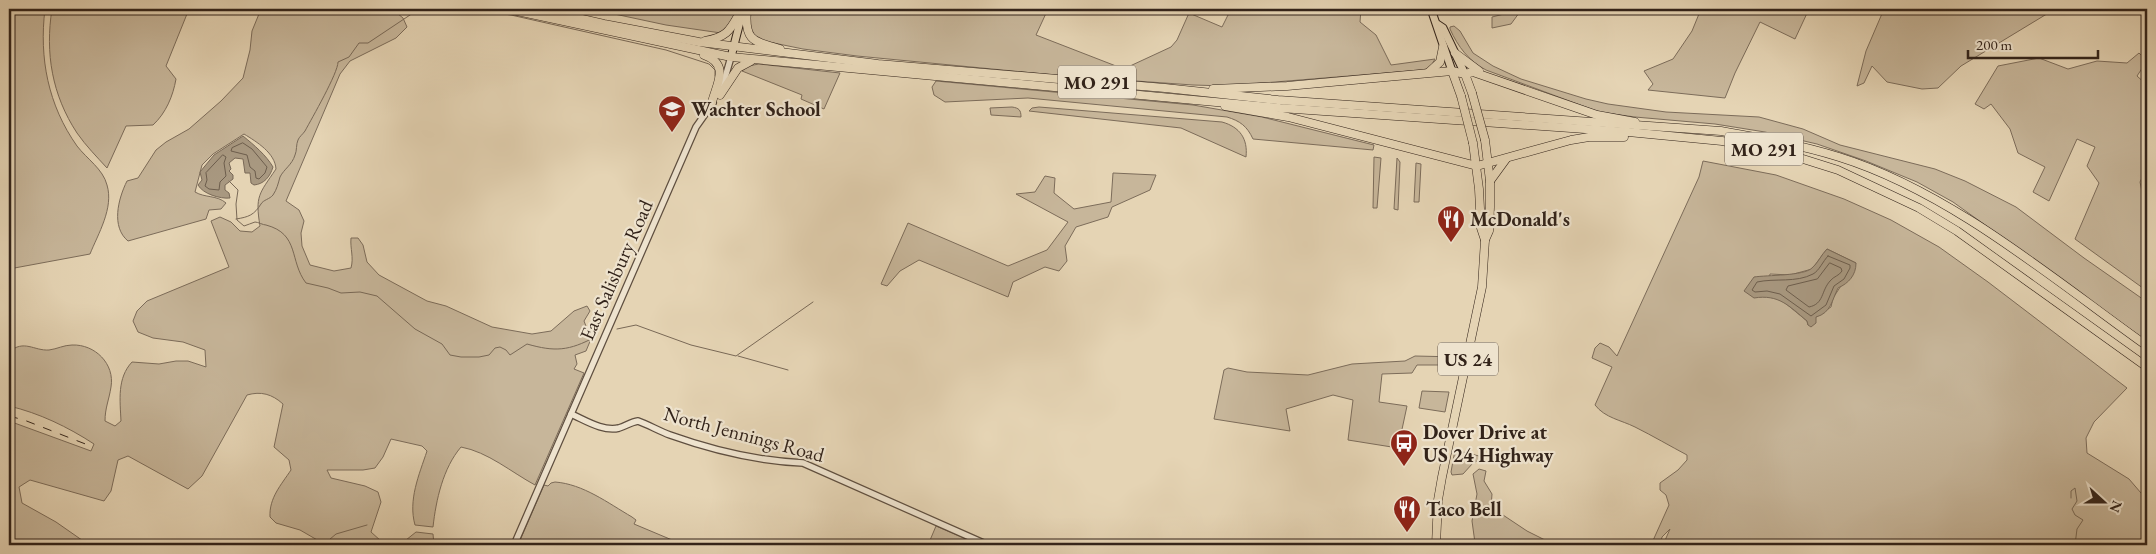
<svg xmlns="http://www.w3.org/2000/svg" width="2156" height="554" font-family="'EB Garamond',serif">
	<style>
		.green { fill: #c7b69a; stroke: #7c6c5a; fill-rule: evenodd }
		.water { fill: #a89880; stroke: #796957 }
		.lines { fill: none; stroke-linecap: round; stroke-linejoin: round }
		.shore { stroke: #6d5e4d; stroke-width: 1 }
		.stream { stroke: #796957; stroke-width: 1 }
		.minor-casing { stroke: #5f4f40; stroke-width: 8 }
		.major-casing { stroke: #32231a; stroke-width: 9 }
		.highway-casing { stroke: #32231a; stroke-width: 9 }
		.minor { stroke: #eee3ce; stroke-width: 5.5 }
		.major { stroke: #e5d4b4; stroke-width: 7 }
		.highway { stroke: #e5d4b4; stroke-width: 8 }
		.rail { stroke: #32231a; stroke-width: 1; stroke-dasharray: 9 9; stroke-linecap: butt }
		.highway-bridge-casing { stroke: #32231a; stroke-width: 9; stroke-linecap: butt }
		.highway-bridge { stroke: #e5d4b4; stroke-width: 8 }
		.labels { text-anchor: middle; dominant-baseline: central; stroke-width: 4.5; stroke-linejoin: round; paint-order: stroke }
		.shield { fill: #eee3ce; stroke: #6a5d50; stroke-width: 1 }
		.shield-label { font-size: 19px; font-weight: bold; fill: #32231a }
		.poi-label { font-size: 20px; font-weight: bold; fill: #32231a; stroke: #eee3ce; text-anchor: start }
		.street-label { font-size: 20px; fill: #32231a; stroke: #eee3ce }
	</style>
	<rect width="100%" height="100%" fill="#e5d4b4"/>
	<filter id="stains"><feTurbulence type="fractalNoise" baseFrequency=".004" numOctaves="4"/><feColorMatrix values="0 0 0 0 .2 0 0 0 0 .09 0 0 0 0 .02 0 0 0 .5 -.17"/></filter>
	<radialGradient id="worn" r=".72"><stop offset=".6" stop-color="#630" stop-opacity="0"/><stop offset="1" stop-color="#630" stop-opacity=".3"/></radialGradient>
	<g class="green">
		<path d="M9,9H45C39,58 48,105 77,146C87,159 103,169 107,185C114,208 98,234 90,254L9,269Z"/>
		<path d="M52,9H189L166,66L176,79C173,96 166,113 153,125L126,126L107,168C97,157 86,146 77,133C52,95 45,53 52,9Z"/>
		<path d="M261,9H392L403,18L407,27L396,38L350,61L340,74L286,201L299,210L304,221L301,233L302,246L310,265L334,271L351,268C354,257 350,249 351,238H358L363,245L367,262L379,275L427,301L446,306L492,327L532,334L551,331L574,311L587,306L590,311L584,321L591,339L586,351L575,355L577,364L574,369L584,373L535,485C511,472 488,452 461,447C443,468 436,500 433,527L415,525C408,500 419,475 427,451L422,446L391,439L383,457L375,468L363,470H327L331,478L365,486L378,492L381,502L371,532L381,541L401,544L416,532L433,534L434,545H344L319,541L300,530L276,523L270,517C269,498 281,485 291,470L289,460L274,447L283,404C272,394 261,391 247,395L202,476L188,489L128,456L118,460L111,491L104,501L30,480L19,487L22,503L56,522L89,545H9V421L91,451L94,444C68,427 39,413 9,406V352C24,339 34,351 49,350C57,349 64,345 72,345C95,344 115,364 111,387C109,400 105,408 105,421L115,426L121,421C120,400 117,378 132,362L159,364L176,361H188L206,367L205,350L183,342L153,338L138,332L133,321L137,311L147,301L229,267L211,221L220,217L231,222L240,231L252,232L260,226C255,196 259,194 276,169C275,153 257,142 244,134L213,154L202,165L195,192C205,198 217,195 226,203L221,209L209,210L206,219L128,241C111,227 118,199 127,181L138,178L156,150L166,142L189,129L221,101L243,78L250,50L252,31Z"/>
		<polygon points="591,9 739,9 730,26 721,33 666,25"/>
		<polygon points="752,9 984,9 997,14 999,9 1048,9 1036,35 1116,66 1130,66 1171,47 1177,40 1189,13 1222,27 1231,9 1361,9 1360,22 1376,35 1391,65 1435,59 1430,68 1422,70 1226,86 1193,85 1065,76 857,56 803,49 759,40 748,29"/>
		<polygon points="1509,9 1522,9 1511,24 1492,28 1492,17 1504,14"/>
		<polygon points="1701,9 1809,9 1795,39 1760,22 1735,73 1725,98 1648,90 1653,84 1644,71 1673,59 1692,31"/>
		<polygon points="1884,9 2055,9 1961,66 1938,88 1922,89 1887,82 1872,66 1864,83 1857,86 1866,51"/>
		<path d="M1454,26L1460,31L1473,53L1493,66L1521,79L1586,99L1608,104L1666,112L1759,117L1803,129L1840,145L1935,169L1965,181L2016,207L2084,258L2147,302V341L1953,202L1917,182L1866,161L1817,144L1765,132L1715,124L1635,117L1599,112L1486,70C1469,61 1458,47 1450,29V27Z"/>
		<polygon points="2139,53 2147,61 2137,76 2147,85 2147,168 2140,182 2143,196 2147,199 2147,291 2075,239 2099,183 2087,166 2095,147 2077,139 2049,201 2033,192 2045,167 2018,153 2010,129 1991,104 1984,109 1975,104 1998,66 2039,58 2068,69 2097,61 2127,63"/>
		<polygon points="759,64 840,73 824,109 801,99 802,95 742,71 748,66"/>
		<path d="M936,81L1193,105L1262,117L1374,145L1373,150L1253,139C1247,126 1240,121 1227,117L1028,98L945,102L934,95L932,87Z"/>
		<path d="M1012,107C1019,108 1021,110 1021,117L991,115L990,108Z"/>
		<path d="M1039,107L1222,122C1240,127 1248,139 1246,157L1181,128L1029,111L1032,108Z"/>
		<polygon points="1374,157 1381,158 1377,208 1373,208"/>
		<polygon points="1397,158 1400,162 1398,210 1394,209"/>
		<path d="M1703,161L1776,175L1844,199L1891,220L1939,247L1988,282L2127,388L2094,422L2086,438L2087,453L2129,479L2147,500V545H1663L1670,529L1662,537L1660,545H1651L1669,505L1666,495L1660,490V483L1678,470L1687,460V455C1670,446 1653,436 1635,427C1621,420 1605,418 1595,405L1612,367L1592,358L1595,348L1600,343L1609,347L1617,356L1699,177ZM1827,249L1856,263L1833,298L1831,307L1816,317L1808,325L1807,321L1779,298L1766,296L1770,274L1790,275L1812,269Z"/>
		<polygon points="1416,163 1421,164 1419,202 1414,202"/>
		<polygon points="1113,173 1156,175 1150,190 1112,207 1108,217 1076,227 1065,246 1067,261 1059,271 1045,267 1013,282 1008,297 919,260 900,271 887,286 881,284 908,223 1008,266 1047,250 1068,222 1016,194 1035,192 1045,176 1055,178 1054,193 1074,209 1111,202"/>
		<polygon points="1415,356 1459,357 1456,368 1442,365 1417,365 1412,373 1382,374 1379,402 1407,406 1398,448 1348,440 1353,400 1333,395 1286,409 1290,431 1214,419 1224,370 1228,368 1247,372 1308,375 1352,364 1405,361"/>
		<polygon points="1422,391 1449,392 1445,412 1419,408"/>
		<polygon points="1455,450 1479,456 1481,459 1473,463 1463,474 1452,475 1451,472"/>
		<polygon points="1479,469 1486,471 1484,481 1492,494 1491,507 1527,531 1555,545 1472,545 1475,543 1472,521 1477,494 1473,474"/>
		<path d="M555,482C583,484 608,503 632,517L636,520L634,524L684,545H518L544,485L548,486L551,483Z"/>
		<polygon points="936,526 969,540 968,545 928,545"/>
	</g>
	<g class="water">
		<path d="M243,136C254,145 266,155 273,167C270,177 264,184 254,185L251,183L250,173H245L243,159L235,158L229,163L231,169L229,171L233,175V179L225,185V190L229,193L230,198C220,199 203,194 198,185L202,180L200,172L214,155Z"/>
		<path d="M1827,249L1856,263C1856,275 1849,283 1838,288C1832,300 1831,313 1816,317V323L1811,327L1808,325L1807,321C1789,306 1779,294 1754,298L1744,291L1754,277C1767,275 1804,276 1812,268C1818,263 1821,255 1827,249Z"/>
	</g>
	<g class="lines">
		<g class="shore">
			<polygon points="243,143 252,149 267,167 265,173 259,179 256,178 255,171 250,167 247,155 231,151 232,148"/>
			<polygon points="223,155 226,157 224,163 226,176 220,182 219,190 209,189 205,186 207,180 206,173"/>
			<path d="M1828,256L1850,265V268L1844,279L1834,286L1826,305L1811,316L1780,294L1767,291L1755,292L1752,290L1757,282C1775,278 1796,283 1813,274C1819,271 1823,261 1828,256Z"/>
			<path d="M1830,263L1841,268L1842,271C1839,276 1834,276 1830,281C1821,291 1824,304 1809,307L1786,290L1788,286L1817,279Z"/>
		</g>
		<g class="stream">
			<polyline points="468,9 511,15 666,50 709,64 715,70 715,76"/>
			<path d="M229,181L238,190L236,204L237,220L244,226C248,225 251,223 255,222C258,222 263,225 266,225C300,234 289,261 306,283L328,288L341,293L360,292L377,296L415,329L442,344L450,355L461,357H479L489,355L495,348L500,347L506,350L510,355L527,344C555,352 569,351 595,337"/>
			<path d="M236,219C249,217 254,215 261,204C263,200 270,199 273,195C277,189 278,184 280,177C284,169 292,165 295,155C297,151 296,144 298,140C299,137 303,134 305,131C312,118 338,73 338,62L349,57L359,43H368L419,9"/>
			<polyline points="617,329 636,325 691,345 736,356 813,302"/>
			<polyline points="738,356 788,370"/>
			<polyline points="2071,498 2071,491 2075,488 2077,501 2072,509 2075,515 2083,520 2077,529 2075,545"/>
			<polyline points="310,545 313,541 323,545 336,534 367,525"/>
		</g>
		<g class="minor-casing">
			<g id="minor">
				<polyline points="722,88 731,57"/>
				<path d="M571,414C585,420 603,432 619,428C626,426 631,422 638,421C649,425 659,431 670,435C712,450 758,461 803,463L988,545"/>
				<polyline points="514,545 696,127 713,103"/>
			</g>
		</g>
		<g class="major-casing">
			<g id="major">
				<polyline points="1431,9 1452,71"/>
				<polyline points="1437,24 1443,28 1465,74"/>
				<polyline points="731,57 742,14"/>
			</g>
		</g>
		<g class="highway-casing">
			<g id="highway">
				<polyline points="507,9 731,57 1280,108 1628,132 1722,141 1784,153 1838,170 1919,208 1957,231 2147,367"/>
				<path d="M538,9L604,24L699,42L878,64L1165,88L1278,100L1721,131C1761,138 1801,145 1839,157C1951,192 2053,279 2147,346"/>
				<path d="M747,9C744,41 753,41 780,49"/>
				<path d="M705,41C730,36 730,29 742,9"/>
				<polyline points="1455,53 1479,71"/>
				<path d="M704,55C732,65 715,86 711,106"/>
				<polyline points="1452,71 1461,96"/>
				<polyline points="1429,72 1440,62 1443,47"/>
				<polyline points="1465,74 1472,93"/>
				<polyline points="1213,89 1287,86 1452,71 1465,74 1473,72 1597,115 1635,122"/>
				<polyline points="720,95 738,68 751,61"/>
				<polyline points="1225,106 1288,117 1477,166 1571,140 1589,137 1624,137"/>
				<polyline points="1473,143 1479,189 1481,228 1485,240"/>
				<polyline points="1490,181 1506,159"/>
				<polyline points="1436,545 1438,500 1442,477 1482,287 1485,240 1489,231 1490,207 1490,181 1485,140"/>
			</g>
		</g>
		<use href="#minor" class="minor"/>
		<use href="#major" class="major"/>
		<use href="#highway" class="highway"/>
		<polyline class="rail" points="9,416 24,420 88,445"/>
		<g class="highway-bridge-casing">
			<g id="highway-bridge">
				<polyline points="1472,93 1485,140"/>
				<polyline points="1461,96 1473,143"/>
			</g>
		</g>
		<use href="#highway-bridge" class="highway-bridge"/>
	</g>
	<defs>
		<g id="school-pin" transform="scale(1.4375)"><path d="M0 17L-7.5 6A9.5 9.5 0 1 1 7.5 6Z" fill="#8f2418" stroke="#eee3ce"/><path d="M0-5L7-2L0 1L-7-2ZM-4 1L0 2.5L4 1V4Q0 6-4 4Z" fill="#fff"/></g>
		<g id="restaurant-pin" transform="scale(1.4375)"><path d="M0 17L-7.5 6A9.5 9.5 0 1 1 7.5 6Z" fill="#8f2418" stroke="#eee3ce"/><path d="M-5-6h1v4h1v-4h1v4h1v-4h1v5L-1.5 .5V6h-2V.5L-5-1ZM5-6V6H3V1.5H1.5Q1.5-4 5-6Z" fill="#fff"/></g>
		<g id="bus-pin" transform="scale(1.4375)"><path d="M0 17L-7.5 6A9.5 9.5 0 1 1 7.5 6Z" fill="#8f2418" stroke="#eee3ce"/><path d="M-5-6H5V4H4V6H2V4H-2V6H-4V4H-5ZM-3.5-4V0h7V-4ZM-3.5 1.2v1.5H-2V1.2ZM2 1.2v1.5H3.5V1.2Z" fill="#fff"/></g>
	</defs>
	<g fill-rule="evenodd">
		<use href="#school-pin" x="672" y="109"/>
		<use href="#restaurant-pin" x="1451" y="219"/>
		<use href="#bus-pin" x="1404" y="443"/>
		<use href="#restaurant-pin" x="1407" y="509"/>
	</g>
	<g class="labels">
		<g class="shield">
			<rect x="1058" y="65.5" width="78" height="33" rx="4"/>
			<rect x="1725" y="132.5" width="78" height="33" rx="4"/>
			<rect x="1438" y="342.5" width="60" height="33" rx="4"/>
		</g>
		<g class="shield-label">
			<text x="1097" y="82">MO 291</text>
			<text x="1764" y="149">MO 291</text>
			<text x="1468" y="359">US 24</text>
		</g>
		<g class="poi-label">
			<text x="691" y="109">Wachter School</text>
			<text x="1470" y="219">McDonald's</text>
			<text x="1423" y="432">Dover Drive at<tspan x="1423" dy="23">US 24 Highway</tspan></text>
			<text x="1426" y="509">Taco Bell</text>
		</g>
		<g class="street-label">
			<text transform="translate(616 270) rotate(-66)">East Salisbury Road</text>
			<text transform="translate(744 434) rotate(15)">North Jennings Road</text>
		</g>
	</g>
	<rect width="2156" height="554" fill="none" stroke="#e5d4b4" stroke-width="30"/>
	<rect x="10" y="10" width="2136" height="534" fill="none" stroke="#32231a" stroke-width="2.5"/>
	<rect x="15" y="15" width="2126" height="524" fill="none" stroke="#32231a"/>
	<g transform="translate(2104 502) rotate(111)" stroke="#eee3ce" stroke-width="4" paint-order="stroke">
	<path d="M0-4L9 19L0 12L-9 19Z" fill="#32231a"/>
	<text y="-8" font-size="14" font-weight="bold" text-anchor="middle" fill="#32231a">N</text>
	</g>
	<path d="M1968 50v8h130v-8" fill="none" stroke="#32231a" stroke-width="2.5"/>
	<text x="1976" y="50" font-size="15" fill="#32231a" stroke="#eee3ce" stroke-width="4" paint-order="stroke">200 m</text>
	<rect width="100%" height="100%" filter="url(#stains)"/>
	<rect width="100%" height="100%" fill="url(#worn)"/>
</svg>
